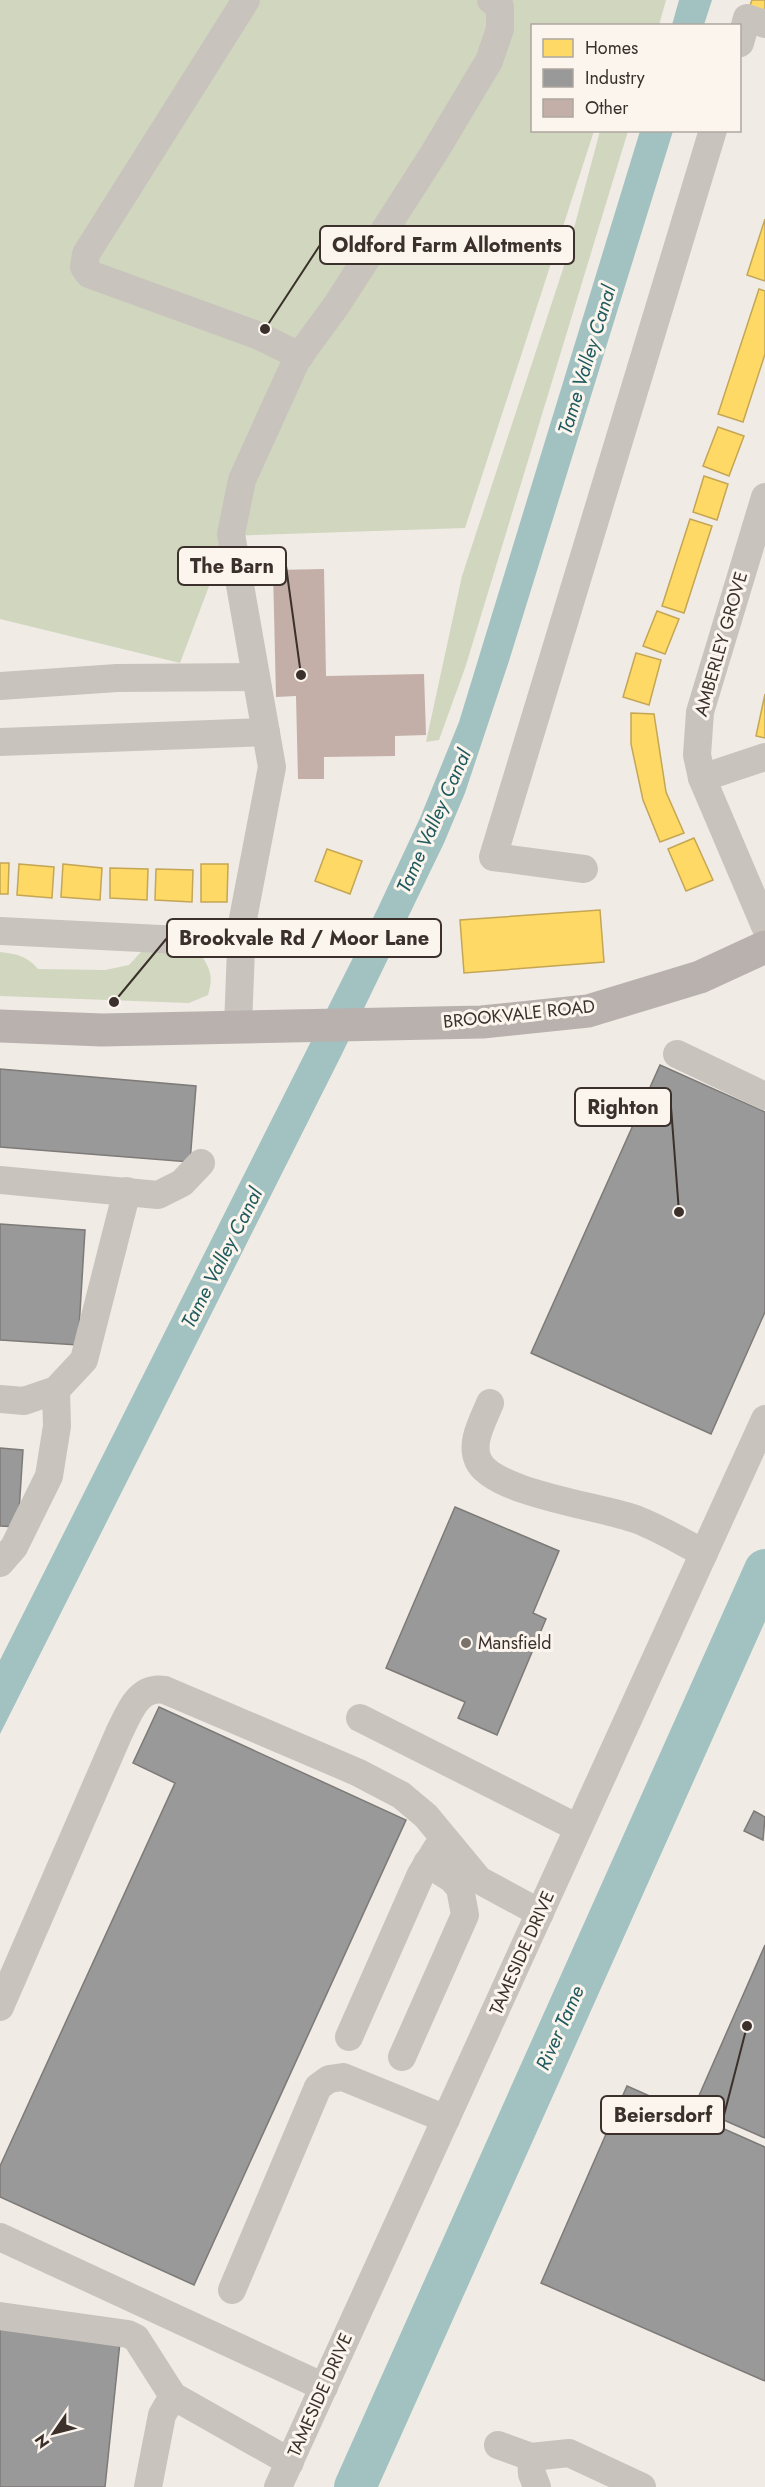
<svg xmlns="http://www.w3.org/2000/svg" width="765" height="2487" font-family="Jost,sans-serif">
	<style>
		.green { fill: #d1d6bf }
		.water { fill: #a1c2c1 }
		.homes { fill: #ffd966; stroke: #c4a654; stroke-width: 1.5 }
		.industry { fill: #999; stroke: #7d7a78; stroke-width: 1.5 }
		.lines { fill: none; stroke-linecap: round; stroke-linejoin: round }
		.river { stroke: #a1c2c1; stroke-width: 42 }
		.building { fill: #c3afa7 }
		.minor { stroke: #c9c3be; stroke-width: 28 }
		.major { stroke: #b8b1ad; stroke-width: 33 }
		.poi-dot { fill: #7a716c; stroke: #fbf5ee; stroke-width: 2 }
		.labels { text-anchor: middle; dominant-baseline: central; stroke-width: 6; stroke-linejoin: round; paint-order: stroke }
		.street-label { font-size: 18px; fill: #3b302b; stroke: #fbf5ee }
		.poi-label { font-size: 18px; fill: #3b302b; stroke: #fbf5ee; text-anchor: start }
		.water-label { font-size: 20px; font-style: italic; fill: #1f5a5e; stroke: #fbf5ee }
		.leader { fill: none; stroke: #3b302b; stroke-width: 2 }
		.callout-dot { fill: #3b302b; stroke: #fbf5ee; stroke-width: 2 }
		.callout { fill: #fbf5ee; stroke: #3b302b; stroke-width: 2 }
		.callout-label { font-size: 20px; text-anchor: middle; font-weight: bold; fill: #3b302b }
	</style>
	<rect width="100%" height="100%" fill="#f0ebe5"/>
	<g class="green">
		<polygon points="0,0 666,0 659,25 532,26 532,130 594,131 465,528 228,536 180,663 0,619"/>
		<polygon points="600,131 628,131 466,665 439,740 426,742 462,576 563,269"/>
		<path d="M0,952C17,954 27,956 38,969L105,970L129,965L141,952H199C210,968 214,976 208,995L189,1003L0,996Z"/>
	</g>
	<g class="water">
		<polygon points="679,0 712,0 704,25 672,25"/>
		<polygon points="640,131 673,131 509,661 465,793 444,843 340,1058 0,1734 0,1660 377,910 420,818 459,722"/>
	</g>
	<g class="homes">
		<polygon points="752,0 765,0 765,12 749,8"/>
		<polygon points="765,219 765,281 747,275"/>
		<polygon points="759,289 765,291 765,354 743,422 718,414"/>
		<polygon points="718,427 744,436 729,476 703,466"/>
		<polygon points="704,476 728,484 717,520 693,512"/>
		<polygon points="690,519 712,526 684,613 662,606"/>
		<polygon points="657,611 679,619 665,654 643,646"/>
		<polygon points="636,653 661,660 649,705 623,697"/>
		<polygon points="765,694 765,738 756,736"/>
		<polygon points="631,713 654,714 666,792 684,833 660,842 643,800 631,744"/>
		<polygon points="694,838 713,880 686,891 668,849"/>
		<polygon points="327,849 362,861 350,894 315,881"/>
		<polygon points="0,863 9,863 8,894 0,894"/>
		<polygon points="19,864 54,867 52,898 17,895"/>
		<polygon points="63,864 102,868 100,900 61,897"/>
		<polygon points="201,864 228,864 227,902 201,902"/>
		<polygon points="110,868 148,869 147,900 110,898"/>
		<polygon points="156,869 193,870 192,902 155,900"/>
		<polygon points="600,910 604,962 464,973 460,920"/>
	</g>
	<g class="industry">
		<polygon points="660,1065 765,1112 765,1312 711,1434 531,1353"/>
		<polygon points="0,1069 196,1086 190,1162 0,1147"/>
		<polygon points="0,1224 85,1230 78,1345 0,1340"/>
		<polygon points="0,1448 23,1450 18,1527 0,1526"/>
		<polygon points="455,1507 559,1551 533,1613 546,1619 497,1735 458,1718 465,1702 386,1668"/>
		<polygon points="159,1707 406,1820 194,2285 0,2197 0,2166 175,1783 133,1763"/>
		<polygon points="754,1811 765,1817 763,1840 744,1831"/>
		<polygon points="765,1945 765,2138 694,2107"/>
		<polygon points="627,2086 765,2147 765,2381 541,2283"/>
		<polygon points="0,2329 120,2342 105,2487 0,2487"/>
	</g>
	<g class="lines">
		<polyline class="river" points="355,2487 765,1570"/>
	</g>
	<polygon class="building" points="324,569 326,676 424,674 426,735 395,736 395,756 324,757 324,779 298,779 296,696 276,697 273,570"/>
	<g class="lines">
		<g class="minor">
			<polyline points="246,0 86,254 84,267 89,274 257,335 300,356"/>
			<polyline points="740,43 747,18 765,24"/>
			<polyline points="765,497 700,712 697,755 702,778 765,926"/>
			<polyline points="0,686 117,678 256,677"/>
			<polyline points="0,742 266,732"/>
			<polyline points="702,778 765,757"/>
			<polyline points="584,869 493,857 713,130"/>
			<polyline points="0,931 241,943"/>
			<polyline points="238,1026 242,924 272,767 231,534 242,480 297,359 336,306 434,153 489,61 500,29 500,7 491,0"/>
			<polyline points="677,1054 765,1096"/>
			<polyline points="0,1180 158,1195 182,1183 201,1163"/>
			<polyline points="0,1399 24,1401 56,1390 84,1360 127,1191"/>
			<path d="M490,1403C483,1421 470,1442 478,1460C491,1493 605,1507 638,1520C661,1529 682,1542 704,1553"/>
			<polyline points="0,1563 14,1547 49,1476 57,1426 56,1390"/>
			<polyline points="360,1718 578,1828"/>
			<path d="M0,2007L119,1733C129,1713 138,1685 165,1690L357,1772L401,1795L426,1816L479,1880L540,1913"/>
			<polyline points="349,2037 421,1874 437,1848"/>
			<polyline points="402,2057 465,1915 460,1888 452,1879 427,1863"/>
			<polyline points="0,2237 324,2387"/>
			<polyline points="232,2290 318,2087 329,2079 343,2077 446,2119"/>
			<polyline points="0,2316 128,2334 136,2338 173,2396 290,2462"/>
			<polyline points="498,2445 531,2457 569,2453 642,2487"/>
			<polyline points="531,2457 532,2474 537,2487"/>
			<polyline points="148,2487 162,2415 173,2396"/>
			<polyline points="278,2487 765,1419"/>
		</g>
		<polyline class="major" points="0,1026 102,1030 482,1022 588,1011 700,977 765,947"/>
	</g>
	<circle class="poi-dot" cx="466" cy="1643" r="6"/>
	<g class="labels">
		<g class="street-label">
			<text transform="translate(721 644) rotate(-74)">AMBERLEY GROVE</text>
			<text transform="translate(519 1014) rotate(-6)">BROOKVALE ROAD</text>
			<text transform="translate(522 1953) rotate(-66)">TAMESIDE DRIVE</text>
			<text transform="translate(320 2395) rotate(-66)">TAMESIDE DRIVE</text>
		</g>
		<g class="poi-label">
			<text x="478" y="1643">Mansfield</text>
		</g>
		<g class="water-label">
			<text transform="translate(587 360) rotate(-73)">Tame Valley Canal</text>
			<text transform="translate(434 821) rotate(-66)">Tame Valley Canal</text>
			<text transform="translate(222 1258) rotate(-63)">Tame Valley Canal</text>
			<text transform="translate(560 2028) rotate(-66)">River Tame</text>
		</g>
	</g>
	<path class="leader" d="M265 329L320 245M301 675L286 566M114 1002L167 938M679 1212L671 1107M747 2026L724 2115"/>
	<g class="callout-dot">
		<circle cx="265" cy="329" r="6"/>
		<circle cx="301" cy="675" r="6"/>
		<circle cx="114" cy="1002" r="6"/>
		<circle cx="679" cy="1212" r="6"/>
		<circle cx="747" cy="2026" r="6"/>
	</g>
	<g class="callout">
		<rect x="320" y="226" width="254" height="38" rx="6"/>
		<rect x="178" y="547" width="108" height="38" rx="6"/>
		<rect x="167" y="919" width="274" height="38" rx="6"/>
		<rect x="575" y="1088" width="96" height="38" rx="6"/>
		<rect x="601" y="2096" width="123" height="38" rx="6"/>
	</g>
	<g class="callout-label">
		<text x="447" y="252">Oldford Farm Allotments</text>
		<text x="232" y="573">The Barn</text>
		<text x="304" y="945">Brookvale Rd / Moor Lane</text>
		<text x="623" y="1114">Righton</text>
		<text x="663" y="2122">Beiersdorf</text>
	</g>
	<rect x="531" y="24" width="210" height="108" fill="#fbf5ee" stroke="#aea6a0" stroke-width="1.5"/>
	<rect x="543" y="39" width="30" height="18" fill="#ffd966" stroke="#aea6a0" stroke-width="1.5"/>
	<text x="585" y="54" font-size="18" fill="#3b302b">Homes</text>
	<rect x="543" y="69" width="30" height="18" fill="#999999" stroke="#aea6a0" stroke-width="1.5"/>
	<text x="585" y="84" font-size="18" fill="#3b302b">Industry</text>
	<rect x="543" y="99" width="30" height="18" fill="#c3afa7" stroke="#aea6a0" stroke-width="1.5"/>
	<text x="585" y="114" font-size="18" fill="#3b302b">Other</text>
	<g transform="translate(54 2433) rotate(235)" stroke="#fbf5ee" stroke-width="4.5" paint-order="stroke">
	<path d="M0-4.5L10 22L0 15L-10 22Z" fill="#3b302b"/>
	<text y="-9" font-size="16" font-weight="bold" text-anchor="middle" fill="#3b302b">N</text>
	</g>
</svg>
